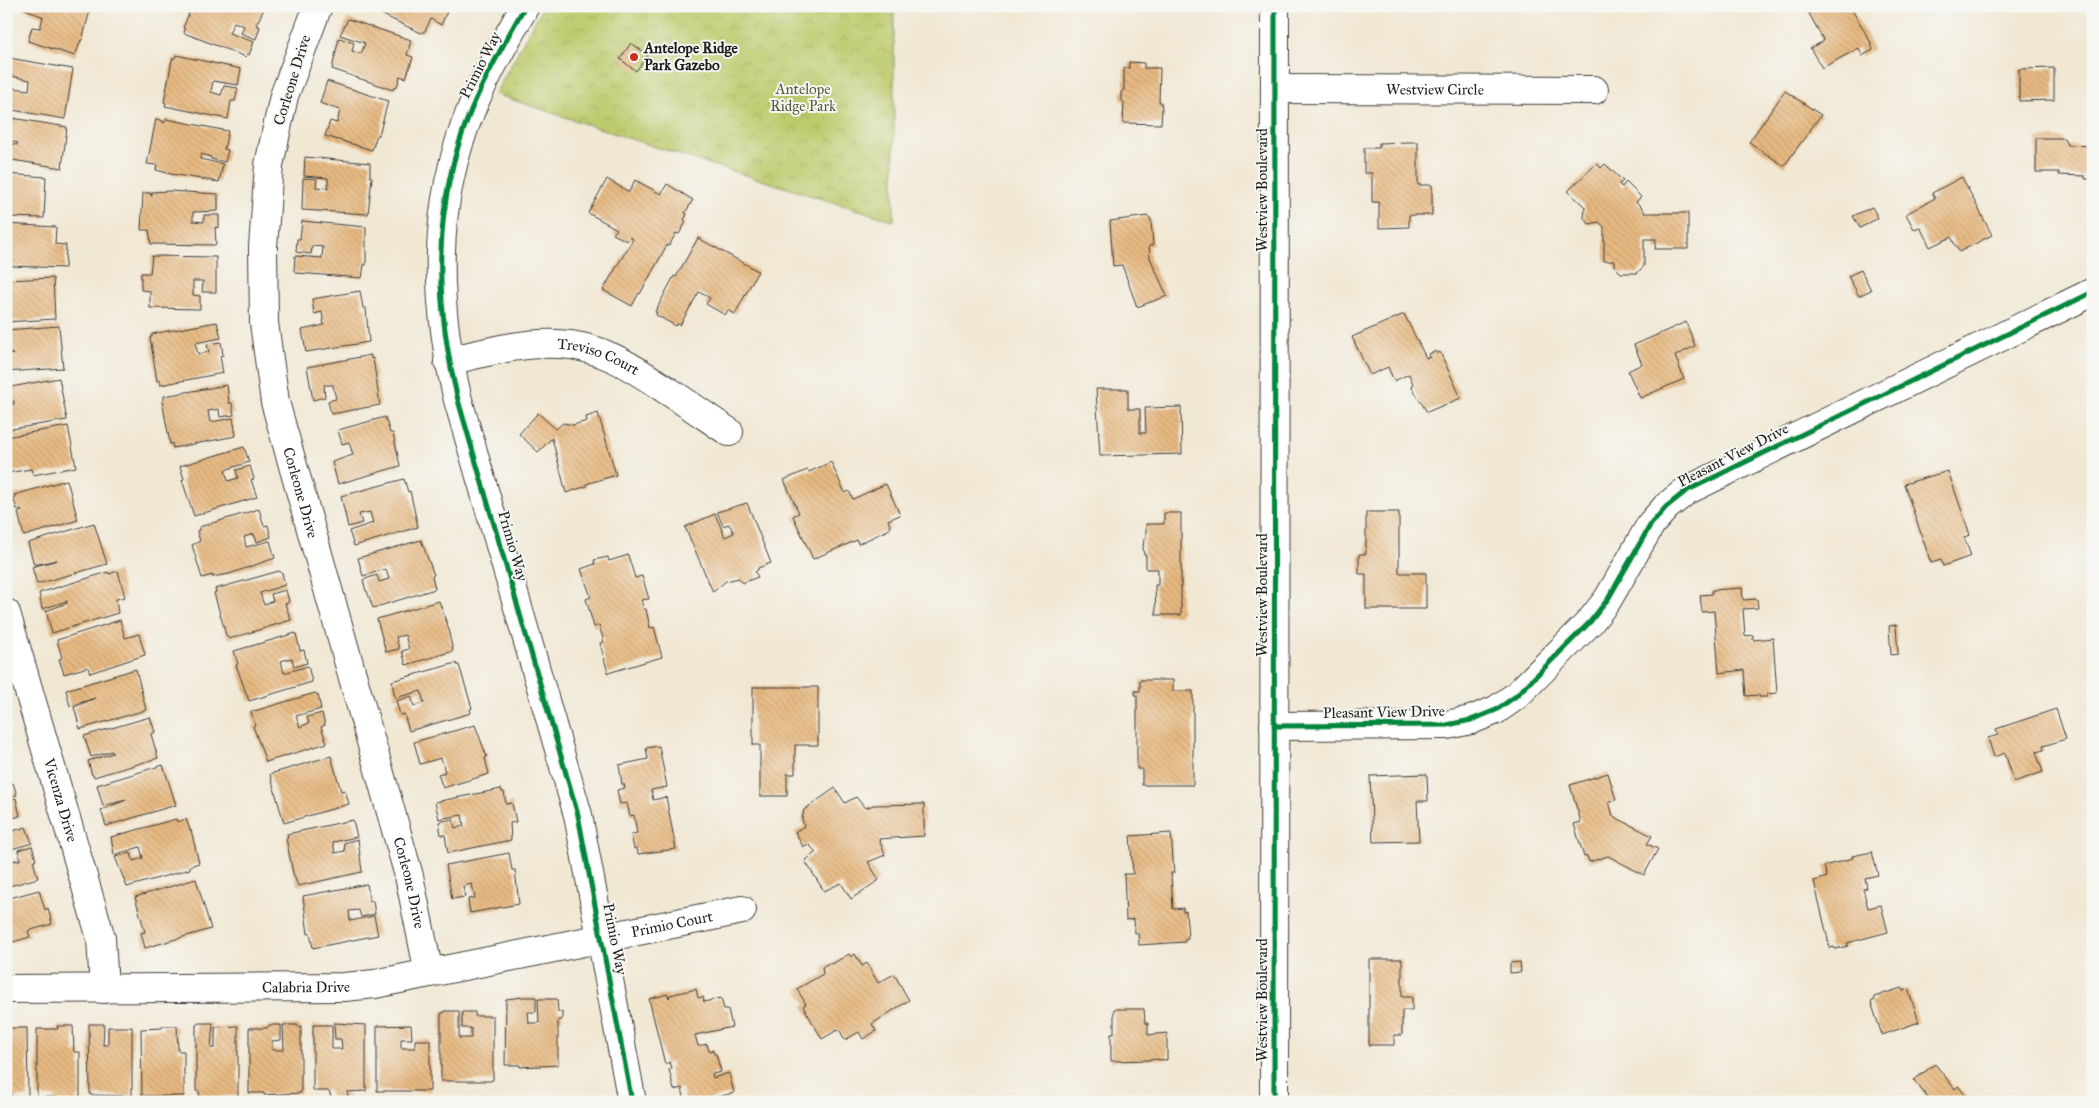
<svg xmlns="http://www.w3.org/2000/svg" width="2099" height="1108" font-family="'IM FELL Great Primer',serif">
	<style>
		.park { fill: url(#park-crowns); stroke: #6d7444 }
		.building { fill: url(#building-back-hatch) }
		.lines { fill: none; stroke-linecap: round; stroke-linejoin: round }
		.minor-casing { stroke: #3c3b38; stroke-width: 30 }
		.minor { stroke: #fff; stroke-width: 28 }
		.cycleway-casing { stroke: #f6f6f2; stroke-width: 8 }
		.cycleway { stroke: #00873e; stroke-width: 5 }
		.poi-dot { fill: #c8321e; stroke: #f6f6f2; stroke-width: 2 }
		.labels { text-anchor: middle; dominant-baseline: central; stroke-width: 4; stroke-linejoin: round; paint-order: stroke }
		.poi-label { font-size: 15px; font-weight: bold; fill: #1c1c1c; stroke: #f6f6f2; text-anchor: start }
		.street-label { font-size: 15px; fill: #1c1c1c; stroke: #f6f6f2 }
		.park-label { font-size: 15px; fill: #555938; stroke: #f6f6f2 }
	</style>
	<defs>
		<pattern id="park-crowns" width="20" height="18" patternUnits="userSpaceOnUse" patternTransform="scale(1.25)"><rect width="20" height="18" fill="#becb6d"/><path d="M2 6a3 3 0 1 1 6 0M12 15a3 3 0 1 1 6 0" fill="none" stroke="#a3ae5e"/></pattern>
		<pattern id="building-back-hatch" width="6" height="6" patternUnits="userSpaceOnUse" patternTransform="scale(1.25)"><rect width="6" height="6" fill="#e7b981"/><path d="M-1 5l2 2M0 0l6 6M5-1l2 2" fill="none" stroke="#c69e6f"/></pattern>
	</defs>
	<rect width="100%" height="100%" fill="#f6f6f2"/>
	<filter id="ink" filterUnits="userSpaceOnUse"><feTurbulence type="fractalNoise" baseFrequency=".02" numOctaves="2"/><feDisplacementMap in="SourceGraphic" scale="10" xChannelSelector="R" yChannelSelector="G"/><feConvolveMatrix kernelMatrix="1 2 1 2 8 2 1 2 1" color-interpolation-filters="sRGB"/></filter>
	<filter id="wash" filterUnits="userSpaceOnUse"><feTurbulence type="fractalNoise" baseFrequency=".0096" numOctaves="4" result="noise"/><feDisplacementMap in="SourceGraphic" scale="20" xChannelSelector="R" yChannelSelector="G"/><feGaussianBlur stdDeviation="1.12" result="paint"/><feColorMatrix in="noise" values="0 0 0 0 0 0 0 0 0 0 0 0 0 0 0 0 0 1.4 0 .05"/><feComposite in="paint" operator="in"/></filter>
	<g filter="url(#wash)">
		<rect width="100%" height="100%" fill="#f1e8d4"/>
		<polygon class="park" points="543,6 894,6 894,221 677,154 495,94"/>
		<g id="blocks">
			<g class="building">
				<polygon points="24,6 91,7 82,40 81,40 75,56 28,41 32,27 40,28 43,17 23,8"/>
				<polygon points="192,6 258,6 264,9 256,25 260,27 256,39 241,33 244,26 234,22 229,33 254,42 249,55 247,54 246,57 184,33 185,29 183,28"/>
				<polygon points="364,6 447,6 449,7 441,25 431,19 425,31 421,33"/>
				<polygon points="1805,6 1850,6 1870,41 1873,50 1862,56 1859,48 1822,68 1810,48 1824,41"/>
				<polygon points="348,19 411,40 407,55 413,57 406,78 400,76 397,87 395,87 393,90 332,69 339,38 354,43 352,51 361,54 365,43 340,35"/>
				<polygon points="631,43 648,55 636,71 620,59"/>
				<polygon points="176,55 241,69 238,85 213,81 211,92 221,95 224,86 238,88 235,101 231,101 228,119 165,106 166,103 164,102 172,60 173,58 175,58"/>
				<polygon points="9,58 73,69 65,119 6,109 6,87 29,90 30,80 6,75"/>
				<polygon points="1129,62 1144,63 1144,68 1160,68 1159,102 1161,102 1162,108 1161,124 1123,123 1124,103 1121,99 1121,92 1124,90 1124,68 1129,68"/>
				<polygon points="2054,68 2054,100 2019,101 2019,69"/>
				<polygon points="327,81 388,101 379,135 377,135 372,150 325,136 330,121 337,123 340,110 320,103"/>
				<polygon points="1785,91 1821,115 1784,166 1749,142"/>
				<polygon points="6,117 67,127 62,168 6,159 6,143 17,145 18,143 6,140"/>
				<polygon points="156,119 163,121 163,123 165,122 166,119 228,131 224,149 228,150 225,162 211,159 211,157 201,154 200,159 223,164 219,182 171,174 156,170 157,165 147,164"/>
				<polygon points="2036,138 2064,138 2067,145 2093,146 2093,179 2085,179 2085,176 2059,175 2059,172 2036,172"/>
				<polygon points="1409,142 1418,142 1418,185 1432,185 1432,215 1409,215 1409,227 1379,228 1379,202 1372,202 1372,173 1364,173 1364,148 1379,148 1379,143"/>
				<polygon points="305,157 370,163 370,177 372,177 368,214 302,210 303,178 317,179 316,187 328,188 328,178 304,176"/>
				<polygon points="1597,163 1601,168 1605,164 1623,181 1619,184 1622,187 1626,182 1641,197 1636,202 1644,210 1644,213 1688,213 1688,249 1655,249 1656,239 1644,239 1644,266 1637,273 1621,273 1614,266 1614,261 1604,261 1604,227 1599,222 1589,224 1584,218 1585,207 1568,191"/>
				<polygon points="6,174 46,177 44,218 6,217"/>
				<polygon points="1962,177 1992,235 1959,252 1951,237 1930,247 1920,227 1914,229 1906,214 1935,198 1932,193"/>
				<polygon points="607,179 629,192 635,180 661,194 667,184 693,200 685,213 687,214 684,220 686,222 679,234 676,233 669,246 667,245 640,294 639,293 632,306 603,290 633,239 630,237 627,241 613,234 617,229 588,213"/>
				<polygon points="170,191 218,194 218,211 193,212 193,221 204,222 204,215 219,215 219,228 215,227 216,245 151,244 149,230 141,230 143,193 151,193 151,196 152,196 152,192"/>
				<polygon points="1872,207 1878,218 1860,228 1853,216"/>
				<polygon points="1148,216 1151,220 1153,245 1149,246 1150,258 1167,296 1137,307 1122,265 1113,266 1110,221"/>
				<polygon points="302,221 366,227 366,265 364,265 362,278 296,273 294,270 295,256 322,258 323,247 312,246 311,254 296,252 297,239 300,239"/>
				<polygon points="6,224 56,227 55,244 66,245 65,268 10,266 10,260 6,260"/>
				<polygon points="698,238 758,271 735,314 728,310 725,315 706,304 710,298 699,292 680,325 677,324 676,326 656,315 657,313 655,312 674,276 676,277"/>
				<polygon points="152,256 216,257 216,292 202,292 203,281 193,281 193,295 200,296 200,309 150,308 150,291 141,290 141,273 150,273"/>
				<polygon points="1861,270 1871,290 1859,296 1848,276"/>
				<polygon points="53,278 55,319 6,322 6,280"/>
				<polygon points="360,291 363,308 366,308 369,342 306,352 302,330 324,325 322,312 314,314 312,299"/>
				<polygon points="1404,314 1426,358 1430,357 1429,354 1436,351 1437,354 1440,352 1461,398 1427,412 1412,388 1413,384 1409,374 1394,381 1388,367 1370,375 1352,337"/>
				<polygon points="217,322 221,338 195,343 198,354 209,352 207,344 221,342 223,355 220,356 223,373 160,385 160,381 157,381 150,337 152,337 152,334"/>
				<polygon points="1686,322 1695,346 1675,356 1684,379 1640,398 1628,371 1642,364 1634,345"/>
				<polygon points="59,326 63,368 6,372 6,355 13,354 6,353 6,330"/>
				<polygon points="371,355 371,359 373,358 380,405 331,414 328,401 336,399 333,385 324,385 325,397 313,400 307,367"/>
				<polygon points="59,378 67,420 6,430 6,406 14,404 14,401 6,402 6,388"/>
				<polygon points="227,385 229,403 232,403 234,415 220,417 219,409 208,411 210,422 233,418 236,436 173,448 172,443 170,444 162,401 164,399 164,396"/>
				<polygon points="1096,389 1128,389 1128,409 1140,409 1140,433 1146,433 1145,408 1181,407 1182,454 1100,456"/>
				<polygon points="538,413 556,429 563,423 573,425 587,421 586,417 598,413 616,475 586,484 587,486 566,493 552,438 538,452 519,434"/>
				<polygon points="385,417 390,433 393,433 400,466 338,484 332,462 353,455 349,442 342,444 338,430"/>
				<polygon points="68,426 76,467 33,475 31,469 7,473 6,437"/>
				<polygon points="244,447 249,462 225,470 228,481 238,478 236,470 250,466 254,479 251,480 257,497 194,516 182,480 184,479 180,466"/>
				<polygon points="831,462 845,493 849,491 853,499 886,484 900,515 888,520 891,528 890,529 858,544 857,540 813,559 793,516 799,513 784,480 807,470 809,472"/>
				<polygon points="1948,471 1970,535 1964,537 1971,556 1943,566 1941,560 1931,563 1904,484"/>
				<polygon points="404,479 408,492 410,491 418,527 354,546 349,531 373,523 370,512 359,514 362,523 348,527 341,496"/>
				<polygon points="67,480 78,520 24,536 18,513 22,511 17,509 13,498 15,497 14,495"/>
				<polygon points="747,503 771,563 758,568 758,570 755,572 758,577 742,583 739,578 726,581 713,592 685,527 715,514 725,537 734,533 729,524 723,526 717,512"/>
				<polygon points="259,509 264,526 268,525 271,537 257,542 254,534 244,537 246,547 270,541 275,558 229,574 212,577 212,575 202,578 192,545 200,541 197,531 199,530 199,527"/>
				<polygon points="1366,512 1399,512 1399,573 1426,573 1426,609 1366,609 1366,574 1359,574 1359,554 1366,554"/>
				<polygon points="1164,513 1181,513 1181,615 1156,615 1155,585 1158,585 1158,569 1146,569 1146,555 1144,555 1143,548 1144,539 1146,539 1146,524 1164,524"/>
				<polygon points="94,523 107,564 37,584 32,567 57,560 34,565 28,543"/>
				<polygon points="421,540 434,575 432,576 435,589 373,608 367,591 366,591 363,580 377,575 379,582 389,579 386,569 363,576 358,558"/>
				<polygon points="628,555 635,578 642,576 649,599 641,600 644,609 646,609 650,628 654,627 662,657 608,673 600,643 604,642 599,625 594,627 586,599 591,597 581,569 595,564 594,560 608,557 609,561"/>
				<polygon points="118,571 125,597 116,599 118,613 52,633 46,611 67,603 67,601 42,609 39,593 108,572 109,574"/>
				<polygon points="279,571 282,573 285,585 260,593 264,605 273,601 271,594 286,590 289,602 285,604 291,620 229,639 226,635 214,593 216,592 215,589"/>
				<polygon points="1742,588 1743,600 1757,599 1758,608 1743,609 1745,636 1753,635 1753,640 1773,638 1777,693 1767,694 1767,697 1759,697 1759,695 1746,696 1744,670 1719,673 1714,611 1702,612 1700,595 1712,594 1712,590"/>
				<polygon points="439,601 450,633 449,634 453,651 406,665 402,651 409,649 405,635 396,637 399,649 386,652 377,619"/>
				<polygon points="120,620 125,638 139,634 145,655 90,673 88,667 64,674 59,659 62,658 57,640"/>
				<polygon points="1896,625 1898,654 1891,655 1889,626"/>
				<polygon points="296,633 300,651 304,650 307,663 294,667 292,658 281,661 284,673 308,666 312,682 249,701 236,665 238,664 234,651"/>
				<polygon points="456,663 457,665 459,665 472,708 470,709 471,713 409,731 404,714 400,715 396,701 411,696 414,706 424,703 421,691 395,698 392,681"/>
				<polygon points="136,669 146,710 80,729 74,707 95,698 70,706 66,690"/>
				<polygon points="1140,680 1173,680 1173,691 1193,691 1193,785 1142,785 1142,769 1137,769 1137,695 1135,695 1135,691 1140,691"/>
				<polygon points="753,687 818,687 818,745 795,745 795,774 787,774 787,796 760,796 760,745 753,745"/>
				<polygon points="315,693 318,695 321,709 296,716 300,727 309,723 307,717 322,713 325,725 321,727 327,743 266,762 253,726 255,725 251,712"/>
				<polygon points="2056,709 2066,739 2043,746 2044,750 2036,752 2043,772 2014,782 2005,753 1994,757 1988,738 1998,735 1996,729"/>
				<polygon points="150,717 155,732 151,734 158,758 94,777 93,775 92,775 88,761 113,753 112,751 91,757 84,736"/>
				<polygon points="475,725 487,757 485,758 489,774 443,788 438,774 445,772 441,758 420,764 414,742"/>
				<polygon points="659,746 667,787 651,790 653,800 666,797 676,849 638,854 637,848 634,849 631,834 637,833 634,815 630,816 627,803 620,804 617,790 625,788 624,784 622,784 619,765 648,759 646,748"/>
				<polygon points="331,756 341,791 345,790 349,804 284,823 270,774"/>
				<polygon points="163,765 176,805 106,826 101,810 126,800 103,806 97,785"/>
				<polygon points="6,773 10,784 13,783 17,795 6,798"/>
				<polygon points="1608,773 1616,800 1609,802 1613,816 1652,836 1647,844 1658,849 1644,875 1608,856 1589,862 1587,856 1584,857 1574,824 1581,822 1570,785"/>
				<polygon points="1427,774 1428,801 1417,801 1419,841 1373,842 1370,776"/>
				<polygon points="835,788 845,803 856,797 865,808 874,805 924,804 924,836 879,839 885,855 868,862 879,880 851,899 841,883 824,891 805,861 816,852 808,844 803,847 795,832 804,826 802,819 804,810"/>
				<polygon points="501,789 502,792 504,792 506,804 512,803 516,822 510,823 511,840 448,853 445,835 441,835 439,822 453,819 455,828 464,826 462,815 439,819 435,802"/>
				<polygon points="16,798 20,816 6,820 6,801"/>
				<polygon points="176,819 177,822 186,819 190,830 191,830 199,863 190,866 190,869 127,887 115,857 131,853 133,861 143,858 140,847 114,855 111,837"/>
				<polygon points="353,820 357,837 333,842 335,853 345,851 344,843 358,839 362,872 298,886 293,873 286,838 288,838 287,834"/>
				<polygon points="26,827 32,843 8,850 11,861 20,860 18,850 32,846 36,860 33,861 38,878 6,887 6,833"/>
				<polygon points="1171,833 1174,873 1171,873 1173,909 1183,908 1183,912 1186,911 1188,938 1185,939 1185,942 1139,945 1138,933 1135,933 1134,919 1126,920 1124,874 1133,874 1130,836"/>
				<polygon points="1872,852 1878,875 1865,878 1867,888 1863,889 1868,908 1881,905 1888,932 1847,943 1848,946 1835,949 1834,947 1830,948 1814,881 1827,877 1824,866 1853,858 1852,856"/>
				<polygon points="509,853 512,870 515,870 519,904 470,913 468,899 475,898 472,884 463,886 465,897 452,899 446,865"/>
				<polygon points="196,879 211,929 145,948 141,933 145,932 135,897"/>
				<polygon points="367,884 370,901 373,901 375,914 361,917 359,910 349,911 350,921 374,916 378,935 313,948 310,933 308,934 303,896"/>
				<polygon points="39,890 45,910 48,908 52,924 28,931 30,937 6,944 6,899"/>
				<polygon points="849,954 851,957 855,954 862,966 867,963 878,983 894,974 909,1000 872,1024 876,1031 863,1039 859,1032 845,1040 839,1029 822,1039 803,1006 806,1004 797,989 823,974 822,967 829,963 832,964"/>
				<polygon points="1369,959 1402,959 1402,997 1412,997 1412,1010 1402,1010 1402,1035 1394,1035 1394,1045 1369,1045"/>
				<polygon points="1520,962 1521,972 1510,973 1510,963"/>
				<polygon points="1901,988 1903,991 1908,989 1919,1022 1882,1035 1871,1002 1875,1000 1874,997"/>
				<polygon points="696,989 698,998 703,997 704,1002 721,998 724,1009 728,1009 732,1027 695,1035 698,1046 707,1044 709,1051 713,1050 714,1054 716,1054 721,1072 712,1074 713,1078 729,1073 734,1093 697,1102 685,1102 682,1088 674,1090 669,1069 672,1068 670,1062 665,1064 649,999 668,994 669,998 670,995"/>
				<polygon points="523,997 536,997 536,1012 528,1012 529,1023 539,1023 538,999 557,999 558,1012 562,1012 562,1020 558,1020 558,1065 520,1067 520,1065 505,1065 506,999"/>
				<polygon points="1114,1009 1144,1009 1145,1023 1148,1023 1148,1035 1167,1033 1167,1060 1150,1059 1150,1060 1111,1061 1111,1034 1114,1034"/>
				<polygon points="444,1011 459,1011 459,1038 471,1038 471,1028 462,1028 462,1012 475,1012 475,1016 493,1016 493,1080 490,1081 441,1081 441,1013 444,1013"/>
				<polygon points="199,1023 213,1023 211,1048 215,1048 215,1027 238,1026 238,1096 222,1096 222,1101 200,1101 199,1091 196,1091 196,1025"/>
				<polygon points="334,1023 366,1025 366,1091 347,1092 349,1099 331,1099 330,1093 328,1091 313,1091 313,1025 332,1025 332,1049 342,1049 341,1039 335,1039"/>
				<polygon points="89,1024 104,1024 103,1045 108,1045 108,1027 132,1027 132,1096 90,1095"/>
				<polygon points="269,1025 281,1025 281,1040 272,1041 272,1050 284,1050 283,1025 298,1025 298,1027 301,1026 301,1093 264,1095 264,1093 249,1093 249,1028 267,1028"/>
				<polygon points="411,1025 412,1039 401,1039 401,1048 415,1048 415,1040 430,1040 430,1091 377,1091 377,1026"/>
				<polygon points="57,1026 73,1026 74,1052 80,1052 80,1097 77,1097 77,1102 55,1102 55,1097 37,1097 37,1029 58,1029"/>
				<polygon points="162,1026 177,1026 178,1051 184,1051 184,1096 142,1096 141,1029 162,1028"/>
				<polygon points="6,1028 27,1028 28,1097 11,1097 11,1092 6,1092"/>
				<polygon points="1935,1064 1955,1089 1958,1086 1971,1102 1931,1102 1914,1080"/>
			</g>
		</g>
	</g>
	<g filter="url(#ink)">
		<use href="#blocks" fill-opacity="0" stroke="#3c3b38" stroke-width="1"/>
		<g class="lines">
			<g class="minor-casing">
				<g id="minor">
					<path id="s1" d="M318,6L284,96L269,165L263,247L264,323L275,402L409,876L429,973"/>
					<path d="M525,6C506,40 486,74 471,110C432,205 434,301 458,400L578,815L632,1102"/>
					<path id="s2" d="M1275,89L1594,90"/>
					<path id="s3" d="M448,361C484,353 521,342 558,344C600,345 632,367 665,389C687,403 708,418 729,432"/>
					<path id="s4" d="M6,613L101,938L104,989"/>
					<polyline points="1274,726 1447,725 1471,720 1496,710 1516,696 1590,622 1608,599 1651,524 1666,507 1686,491 2093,292"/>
					<path id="s5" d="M6,989L344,987L375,984L742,910"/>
					<polyline points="1274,1102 1275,6"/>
				</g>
			</g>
			<use href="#minor" class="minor"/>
			<g class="cycleway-casing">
				<g id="cycleway">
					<path d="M525,6C506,40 486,74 471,110C432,205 434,301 458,400L578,815L632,1102"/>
					<polyline points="1274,726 1447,725 1471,720 1496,710 1516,696 1590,622 1608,599 1651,524 1666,507 1686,491 2093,292"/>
					<polyline points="1274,1102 1275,6"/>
				</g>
			</g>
			<use href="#cycleway" class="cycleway"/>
		</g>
	</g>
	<circle class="poi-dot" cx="634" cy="57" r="5"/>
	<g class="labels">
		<g class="poi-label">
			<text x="644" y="48">Antelope Ridge<tspan x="644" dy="17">Park Gazebo</tspan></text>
		</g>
		<g class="street-label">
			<text transform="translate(480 65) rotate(-63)">Primio Way</text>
			<text transform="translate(292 80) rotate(-73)">Corleone Drive</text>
			<text stroke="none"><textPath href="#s2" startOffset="160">Westview Circle</textPath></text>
			<text transform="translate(1262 190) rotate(-90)">Westview Boulevard</text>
			<text stroke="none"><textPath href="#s3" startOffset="154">Treviso Court</textPath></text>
			<text transform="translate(1733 455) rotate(-27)">Pleasant View Drive</text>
			<text stroke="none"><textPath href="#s1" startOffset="499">Corleone Drive</textPath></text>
			<text transform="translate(513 546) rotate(74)">Primio Way</text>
			<text transform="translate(1262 595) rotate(-90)">Westview Boulevard</text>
			<text transform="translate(1384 712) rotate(-1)">Pleasant View Drive</text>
			<text stroke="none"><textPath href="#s4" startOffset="195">Vicenza Drive</textPath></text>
			<text stroke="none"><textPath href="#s1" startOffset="904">Corleone Drive</textPath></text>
			<text stroke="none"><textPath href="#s5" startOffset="672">Primio Court</textPath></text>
			<text transform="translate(615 939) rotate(79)">Primio Way</text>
			<text stroke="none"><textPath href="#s5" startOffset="300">Calabria Drive</textPath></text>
			<text transform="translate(1262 1000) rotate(-90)">Westview Boulevard</text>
		</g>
		<g class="park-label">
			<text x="803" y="89">Antelope<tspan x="803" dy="17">Ridge Park</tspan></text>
		</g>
	</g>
	<rect width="2099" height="1108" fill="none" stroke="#f6f6f2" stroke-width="25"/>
</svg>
